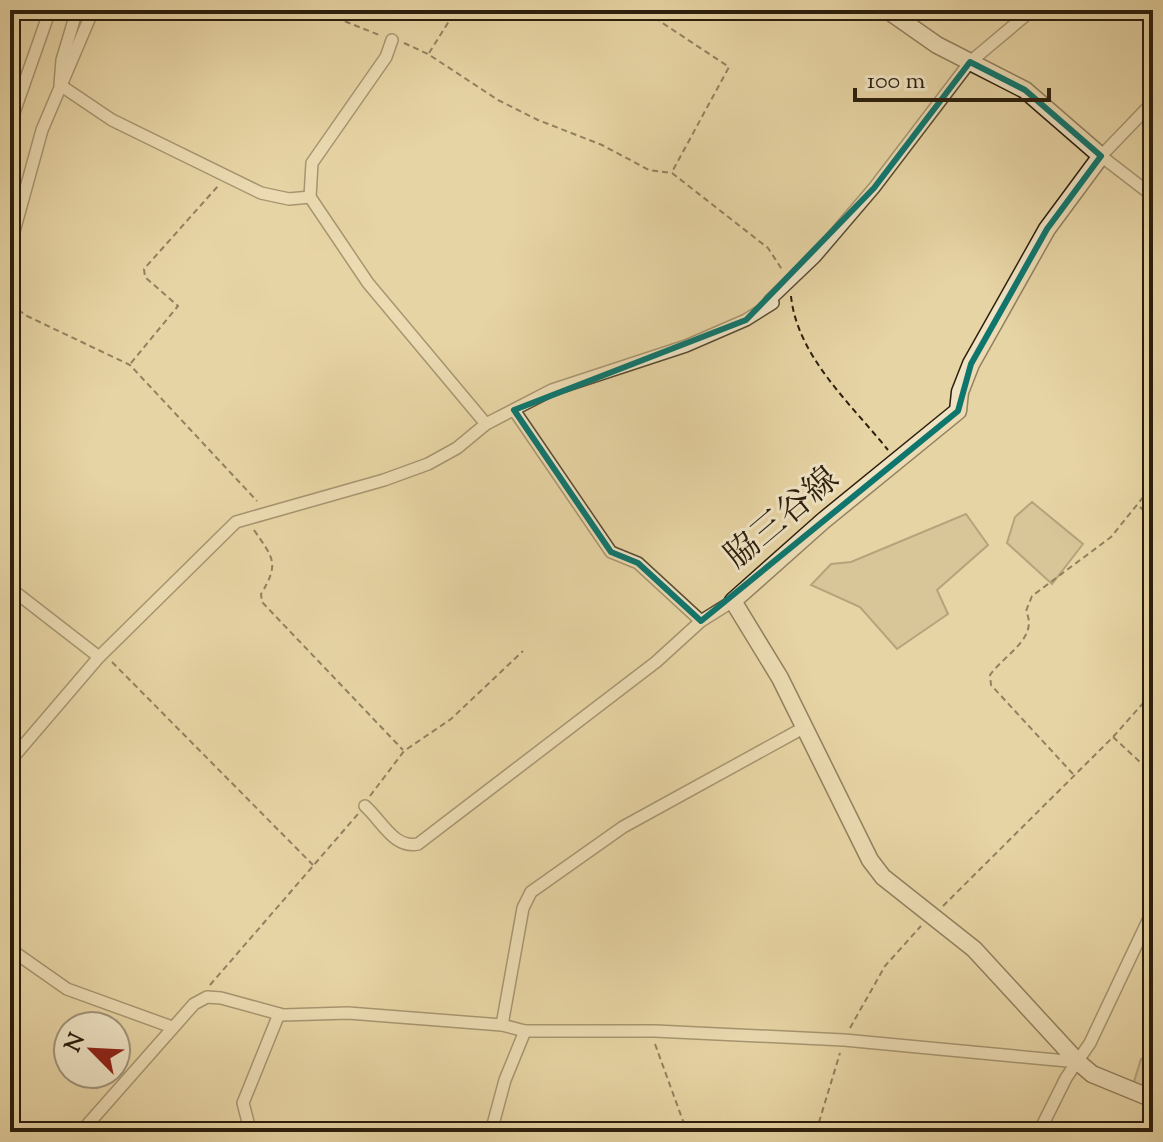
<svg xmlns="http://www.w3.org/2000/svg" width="1163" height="1142" font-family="'Sorts Mill Goudy','Noto Serif JP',serif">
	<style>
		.green { fill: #c7b58a; stroke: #796a4b; stroke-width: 2 }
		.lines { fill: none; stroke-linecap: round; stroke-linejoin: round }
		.street-casing { stroke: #5a4c32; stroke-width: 14 }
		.secondary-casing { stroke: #2b1e0c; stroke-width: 19 }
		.path { stroke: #2b1e0c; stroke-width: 2; stroke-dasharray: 6 4; stroke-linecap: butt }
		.street { stroke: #efe3c4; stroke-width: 11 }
		.secondary { stroke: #efe3c4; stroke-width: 16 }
		.marked { fill: none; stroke: #0f766e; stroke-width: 6; stroke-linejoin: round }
		.labels { text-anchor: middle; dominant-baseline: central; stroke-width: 6; stroke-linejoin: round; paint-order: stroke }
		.street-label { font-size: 34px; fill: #2b1e0c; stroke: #efe3c4 }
	</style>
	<rect width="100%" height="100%" fill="#e7d4a4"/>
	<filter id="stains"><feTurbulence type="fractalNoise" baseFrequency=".0025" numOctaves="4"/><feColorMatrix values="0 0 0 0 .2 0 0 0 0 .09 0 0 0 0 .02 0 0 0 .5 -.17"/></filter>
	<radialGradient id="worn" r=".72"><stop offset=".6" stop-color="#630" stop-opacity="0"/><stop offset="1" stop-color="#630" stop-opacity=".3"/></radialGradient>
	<g class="green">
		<polygon points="1032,502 1083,544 1052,584 1007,543 1015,517"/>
		<polygon points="966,514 988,545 937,590 948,614 897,649 860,607 811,585 831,564 851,562"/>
		<polygon points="1141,1059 1153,1061 1153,1093 1133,1085"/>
	</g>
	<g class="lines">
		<g class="street-casing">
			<g id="street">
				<polyline points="77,10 62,60 60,85 112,120 261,193 289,199 310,197"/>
				<polyline points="10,13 11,10"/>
				<polyline points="392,40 386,57 312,163 310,197 368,283 486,424"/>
				<polyline points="1153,102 1101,156 1153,196"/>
				<polyline points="10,124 50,10"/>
				<polyline points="10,246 42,130 93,10"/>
				<polyline points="514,410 611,552 638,563 701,621"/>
				<polyline points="10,588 99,657"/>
				<polyline points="10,761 99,657 236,522 384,480 428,464 457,448 486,424 552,390 686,346 746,320 773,303 770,300 815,257 874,188 970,62 1032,10"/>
				<path d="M365,806C382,821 394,849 418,844L656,662L701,621L733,601"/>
				<polyline points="10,949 67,989 172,1027"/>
				<polyline points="502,1025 523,908 531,892 623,827 805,727"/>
				<polyline points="81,1132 194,1004 207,997 221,998 283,1015 348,1013 502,1025 525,1031 655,1031 844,1040 1078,1062"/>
				<polyline points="245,1132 248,1122 243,1103 279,1014"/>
				<polyline points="491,1132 505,1080 525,1031"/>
				<polyline points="1039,1132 1066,1078 1090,1043 1153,910"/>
			</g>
		</g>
		<g class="secondary-casing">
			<polyline id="secondary" points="887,10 937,45 1025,90 1101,156 1047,229 971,364 960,392 958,411 823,521 733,601 780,678 870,860 883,877 974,949 1078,1062 1092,1074 1153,1099"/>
		</g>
		<g class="path">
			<polyline points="317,10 379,35"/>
			<polyline points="648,10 658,20 729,67 672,172"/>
			<polyline points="404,43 428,54 498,100 538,120 602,145 649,170 672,173 768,248 783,271"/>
			<polyline points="429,53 456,10"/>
			<path d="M791,296C797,356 851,404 888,450"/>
			<polyline points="10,304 27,316 130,365 257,501"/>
			<polyline points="131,363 178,306 145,277 144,269 218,186"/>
			<polyline points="1140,507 1153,519"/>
			<path d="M254,530C273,558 280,563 261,594L262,602L403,750"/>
			<polyline points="112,662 313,865"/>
			<polyline points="1113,737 1153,774"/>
			<path d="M1073,774L991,685L990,675C1005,654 1039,638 1026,611L1032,596L1111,537L1153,485"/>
			<polyline points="370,796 404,751 451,719 523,651"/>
			<polyline points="943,906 1113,737 1153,692"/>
			<polyline points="210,985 358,814"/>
			<polyline points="850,1028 885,966 921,926"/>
			<polyline points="655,1044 687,1132"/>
			<polyline points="106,1122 114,1132"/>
			<polyline points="816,1132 840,1053"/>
		</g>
		<use href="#street" class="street"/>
		<use href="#secondary" class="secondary"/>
	</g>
	<path d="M0 0H1163V1142H0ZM970,62L1025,90L1101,156L1047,229L971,364L958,411L701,621L638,563L611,552L514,410L746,320L874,188Z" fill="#e7d4a4" fill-opacity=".55" fill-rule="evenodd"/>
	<path class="marked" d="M970,62L1025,90L1101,156L1047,229L971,364L958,411L701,621L638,563L611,552L514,410L746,320L874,188Z"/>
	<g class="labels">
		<g class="street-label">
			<text transform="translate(783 519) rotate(-40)">脇三谷線</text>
		</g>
	</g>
	<rect width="1163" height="1142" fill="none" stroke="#e7d4a4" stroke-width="40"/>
	<rect x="12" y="12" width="1139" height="1118" fill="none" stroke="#2b1e0c" stroke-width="4"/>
	<rect x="20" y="20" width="1123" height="1102" fill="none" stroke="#2b1e0c" stroke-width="2"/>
	<g transform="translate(92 1050) rotate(294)"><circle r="38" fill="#efe3c4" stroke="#a1947a" stroke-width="2"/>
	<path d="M0-6L14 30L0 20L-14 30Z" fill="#8f2418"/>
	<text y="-12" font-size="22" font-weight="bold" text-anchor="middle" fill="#2b1e0c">N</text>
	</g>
	<path d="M855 88v12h194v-12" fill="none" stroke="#2b1e0c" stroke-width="4"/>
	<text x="867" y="88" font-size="24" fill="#2b1e0c" stroke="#efe3c4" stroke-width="6" paint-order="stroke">100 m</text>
	<rect width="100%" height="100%" filter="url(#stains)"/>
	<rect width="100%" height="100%" fill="url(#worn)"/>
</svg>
